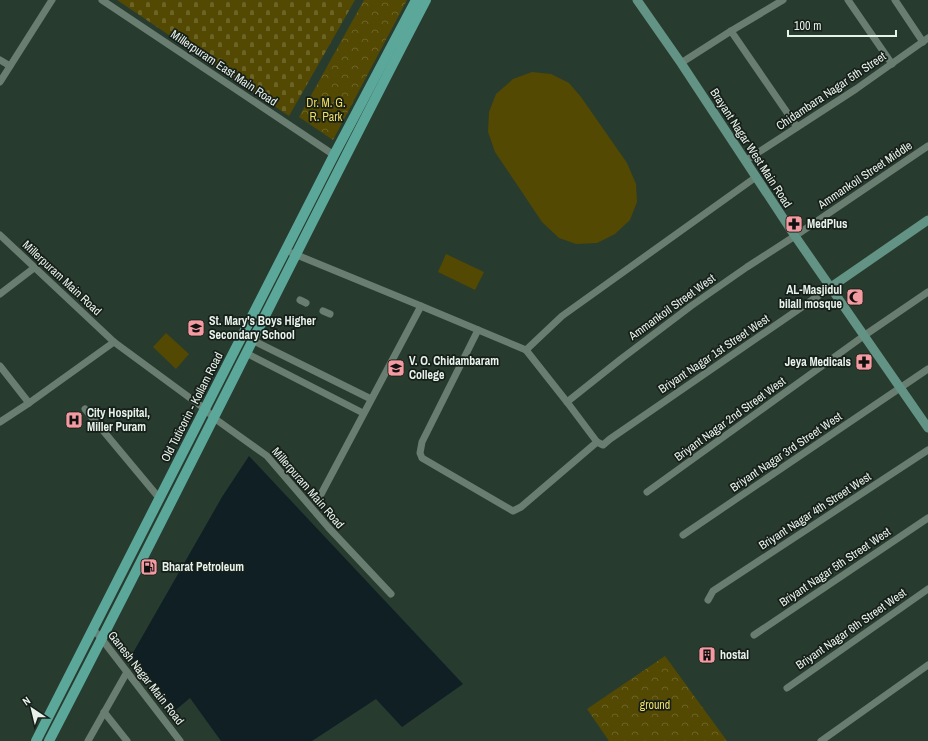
<svg xmlns="http://www.w3.org/2000/svg" width="928" height="741" font-family="'Archivo Narrow',sans-serif">
	<style>
		.cemetery { fill: url(#cemetery-stones) }
		.park { fill: url(#park-crowns) }
		.pitch { fill: #534902 }
		.water { fill: #0f1f23 }
		.lines { fill: none; stroke-linecap: round; stroke-linejoin: round }
		.street { stroke: #697e70; stroke-width: 7 }
		.secondary { stroke: #629385; stroke-width: 9 }
		.primary { stroke: #5ba89b; stroke-width: 10 }
		.labels { text-anchor: middle; dominant-baseline: central; stroke-width: 3.5; stroke-linejoin: round; paint-order: stroke }
		.street-label { font-size: 12px; fill: #e6f2ea; stroke: #171f1a }
		.park-label { font-size: 12px; fill: #f0dc5e; stroke: #171f1a }
		.poi-label { font-size: 12px; font-weight: bold; fill: #e6f2ea; stroke: #171f1a; text-anchor: start }
	</style>
	<defs>
		<pattern id="cemetery-stones" width="16" height="16" patternUnits="userSpaceOnUse"><rect width="16" height="16" fill="#534902"/><path d="M2 7V4a2 2 0 0 1 4 0v3zM10 15v-3a2 2 0 0 1 4 0v3z" fill="#6c6427"/></pattern>
		<pattern id="park-crowns" width="20" height="18" patternUnits="userSpaceOnUse"><rect width="20" height="18" fill="#534902"/><path d="M2 6a3 3 0 1 1 6 0M12 15a3 3 0 1 1 6 0" fill="none" stroke="#6c6427"/></pattern>
	</defs>
	<rect width="100%" height="100%" fill="#283b2f"/>
	<polygon class="cemetery" points="117,0 355,0 289,116"/>
	<g class="park">
		<polygon points="364,0 407,0 333,140 299,117"/>
		<polygon points="665,656 727,741 609,741 587,709"/>
	</g>
	<g class="pitch">
		<polygon points="532,72 551,74 569,83 581,97 627,163 636,184 637,202 630,220 615,234 597,243 576,244 559,238 542,222 495,152 488,132 489,112 496,94 513,79"/>
		<polygon points="446,254 484,272 475,290 438,272"/>
		<polygon points="166,333 189,354 176,369 153,347"/>
	</g>
	<polygon class="water" points="249,456 463,684 402,727 376,699 312,741 221,741 190,698 172,713 130,658 222,497"/>
	<g class="lines">
		<g class="street">
			<polyline points="102,0 334,155"/>
			<polyline points="848,0 892,64"/>
			<polyline points="895,0 923,42"/>
			<polyline points="731,31 797,127"/>
			<polyline points="0,60 10,66"/>
			<polyline points="681,63 731,31 783,0"/>
			<polyline points="0,82 52,0"/>
			<polyline points="745,161 856,89 928,38"/>
			<polyline points="0,235 114,342 205,409 214,418 267,456 328,527 391,594"/>
			<polyline points="292,253 421,306 526,350 567,402 597,442 603,445 610,439 831,287"/>
			<polyline points="0,294 34,268"/>
			<polyline points="300,300 306,303"/>
			<polyline points="323,311 330,314"/>
			<polyline points="478,330 422,442 420,453 422,458 513,511 521,507 597,442"/>
			<polyline points="252,340 371,399"/>
			<polyline points="526,350 562,316 756,177"/>
			<polyline points="246,353 363,413"/>
			<polyline points="0,366 29,403"/>
			<polyline points="567,402 621,359 691,306 747,267 795,236 928,146"/>
			<polyline points="85,409 160,499"/>
			<polyline points="0,422 29,403 114,342"/>
			<polyline points="647,492 865,335 928,292"/>
			<polyline points="319,498 421,306"/>
			<polyline points="683,535 928,369"/>
			<polyline points="708,600 713,591 928,450"/>
			<polyline points="93,629 101,638 180,741"/>
			<polyline points="754,635 928,518"/>
			<polyline points="787,688 928,589"/>
			<polyline points="104,712 127,741"/>
			<polyline points="88,741 127,672"/>
			<polyline points="821,741 928,665"/>
		</g>
		<g class="secondary">
			<polyline points="637,0 681,63 795,236 928,428"/>
			<polyline points="831,287 928,220"/>
		</g>
		<g class="primary">
			<polyline points="36,741 334,155 416,0"/>
			<path d="M49,741C177,495 298,246 426,0"/>
		</g>
	</g>
	<defs>
		<g id="pharmacy-square" transform="scale(0.9)"><rect x="-9" y="-9" width="18" height="18" rx="4" fill="#f49aa1" stroke="#171f1a"/><path d="M-2-6h4v4h4v4h-4v4h-4v-4h-4v-4h4Z" fill="#111"/></g>
		<g id="mosque-square" transform="scale(0.9)"><rect x="-9" y="-9" width="18" height="18" rx="4" fill="#f49aa1" stroke="#171f1a"/><path d="M3.5-4.9A6 6 0 1 0 3.5 4.9A5 5 0 1 1 3.5-4.9Z" fill="#111"/></g>
		<g id="school-square" transform="scale(0.9)"><rect x="-9" y="-9" width="18" height="18" rx="4" fill="#f49aa1" stroke="#171f1a"/><path d="M0-5L7-2L0 1L-7-2ZM-4 1L0 2.5L4 1V4Q0 6-4 4Z" fill="#111"/></g>
		<g id="university-square" transform="scale(0.9)"><rect x="-9" y="-9" width="18" height="18" rx="4" fill="#f49aa1" stroke="#171f1a"/><path d="M0-5L7-2L0 1L-7-2ZM-4 1L0 2.5L4 1V4Q0 6-4 4Z" fill="#111"/></g>
		<g id="hospital-square" transform="scale(0.9)"><rect x="-9" y="-9" width="18" height="18" rx="4" fill="#f49aa1" stroke="#171f1a"/><path d="M-5-5h3v3.5h4V-5h3V5h-3V1.5h-4V5h-3Z" fill="#111"/></g>
		<g id="fuel-square" transform="scale(0.9)"><rect x="-9" y="-9" width="18" height="18" rx="4" fill="#f49aa1" stroke="#171f1a"/><path d="M-5.5-6h7V0h2V4h1.3V-2.5L3-4.5l.8-.8L6-3V5H2.5V1h-1V6h-7ZM-4.2-4.7v3.2H.2V-4.7Z" fill="#111"/></g>
		<g id="building-square" transform="scale(0.9)"><rect x="-9" y="-9" width="18" height="18" rx="4" fill="#f49aa1" stroke="#171f1a"/><path d="M-4-6H4V6H1V3H-1V6H-4ZM-2.5-4.3h1.7v1.8h-1.7ZM.8-4.3h1.7v1.8H.8ZM-2.5-1h1.7V.8h-1.7ZM.8-1h1.7V.8H.8Z" fill="#111"/></g>
	</defs>
	<g fill-rule="evenodd">
		<use href="#pharmacy-square" x="794" y="224"/>
		<use href="#mosque-square" x="855" y="297"/>
		<use href="#school-square" x="196" y="328"/>
		<use href="#pharmacy-square" x="864" y="362"/>
		<use href="#university-square" x="396" y="368"/>
		<use href="#hospital-square" x="74" y="420"/>
		<use href="#fuel-square" x="149" y="567"/>
		<use href="#building-square" x="707" y="655"/>
	</g>
	<g class="labels">
		<g class="street-label">
			<text transform="translate(224 68) rotate(34)">Millerpuram East Main Road</text>
			<text transform="translate(831 91) rotate(-34)">Chidambara Nagar 5th Street</text>
			<text transform="translate(751 148) rotate(57)">Brayant Nagar West Main Road</text>
			<text transform="translate(865 175) rotate(-34)">Ammankoil Street Middle</text>
			<text transform="translate(62 278) rotate(43)">Millerpuram Main Road</text>
			<text transform="translate(672 307) rotate(-36)">Ammankoil Street West</text>
			<text transform="translate(714 354) rotate(-34)">Briyant Nagar 1st Street West</text>
			<text transform="translate(192 407) rotate(-63)">Old Tuticorin - Kollam Road</text>
			<text transform="translate(730 419) rotate(-36)">Briyant Nagar 2nd Street West</text>
			<text transform="translate(786 452) rotate(-34)">Briyant Nagar 3rd Street West</text>
			<text transform="translate(308 488) rotate(49)">Millerpuram Main Road</text>
			<text transform="translate(815 511) rotate(-33)">Briyant Nagar 4th Street West</text>
			<text transform="translate(835 567) rotate(-34)">Briyant Nagar 5th Street West</text>
			<text transform="translate(851 629) rotate(-35)">Briyant Nagar 6th Street West</text>
			<text transform="translate(146 678) rotate(52)">Ganesh Nagar Main Road</text>
		</g>
		<g class="park-label">
			<text x="326" y="103">Dr. M. G.<tspan x="326" dy="14">R. Park</tspan></text>
			<text x="655" y="705">ground</text>
		</g>
		<g class="poi-label">
			<text x="807" y="224">MedPlus</text>
			<text x="842" y="290" text-anchor="end">AL-Masjidul<tspan x="842" dy="14">bilall mosque</tspan></text>
			<text x="209" y="321">St. Mary's Boys Higher<tspan x="209" dy="14">Secondary School</tspan></text>
			<text x="409" y="361">V. O. Chidambaram<tspan x="409" dy="14">College</tspan></text>
			<text x="851" y="362" text-anchor="end">Jeya Medicals</text>
			<text x="87" y="413">City Hospital,<tspan x="87" dy="14">Miller Puram</tspan></text>
			<text x="162" y="567">Bharat Petroleum</text>
			<text x="720" y="655">hostal</text>
		</g>
	</g>
	<g transform="translate(32 709) rotate(325)" stroke="#171f1a" stroke-width="3" paint-order="stroke">
	<path d="M0-3L7 15L0 10L-7 15Z" fill="#e6f2ea"/>
	<text y="-6" font-size="11" font-weight="bold" text-anchor="middle" fill="#e6f2ea">N</text>
	</g>
	<path d="M788 30v6h108v-6" fill="none" stroke="#e6f2ea" stroke-width="2"/>
	<text x="794" y="30" font-size="12" fill="#e6f2ea" stroke="#171f1a" stroke-width="3" paint-order="stroke">100 m</text>
</svg>
